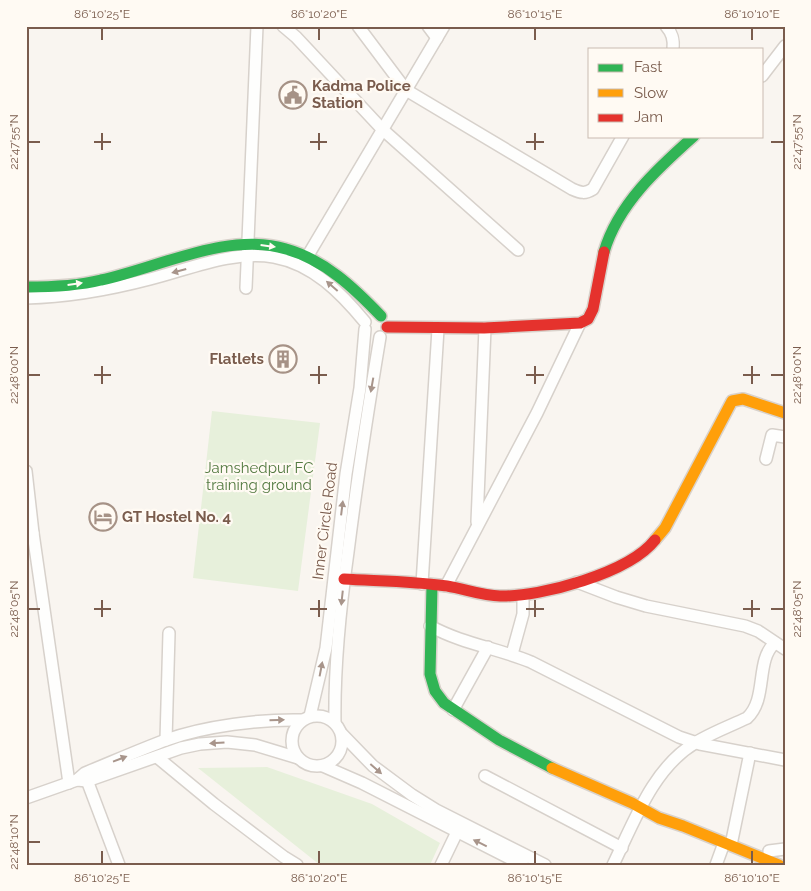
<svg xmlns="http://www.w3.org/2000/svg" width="811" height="891" font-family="Raleway,sans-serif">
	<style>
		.green { fill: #e7f0db }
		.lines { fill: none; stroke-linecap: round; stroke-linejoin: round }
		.street-casing { stroke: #d7d1cb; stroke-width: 14 }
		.fast-casing { stroke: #d9d2cb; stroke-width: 14 }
		.slow-casing { stroke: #d9d2cb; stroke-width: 14 }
		.jam-casing { stroke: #d9d2cb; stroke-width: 14 }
		.street { stroke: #fefefd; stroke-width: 11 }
		.fast { stroke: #30b455; stroke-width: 11 }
		.slow { stroke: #ff9f0a; stroke-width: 11 }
		.jam { stroke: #e5322d; stroke-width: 11 }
		.oneway { fill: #fffaf3 }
		.oneway2 { fill: #a8958b }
		.ticks { fill: none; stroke: #7a5c4d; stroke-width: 2 }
		.labels { text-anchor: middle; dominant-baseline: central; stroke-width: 4.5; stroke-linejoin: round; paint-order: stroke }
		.poi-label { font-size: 15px; font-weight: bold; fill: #7a5c4d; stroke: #fffaf3; text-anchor: start }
		.park-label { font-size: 15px; fill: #537a41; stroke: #fffaf3 }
		.street-label { font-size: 15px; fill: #7a5c4d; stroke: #fffaf3 }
		.neatline { fill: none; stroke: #7a5c4d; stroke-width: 2 }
		.ticks-label { font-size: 12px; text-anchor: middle; fill: #7a5c4d }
	</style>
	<rect width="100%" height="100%" fill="#f9f5f0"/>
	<g class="green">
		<polygon points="212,411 320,423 298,591 193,578"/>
		<polygon points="267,767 372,804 440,843 430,865 320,865 198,768"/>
	</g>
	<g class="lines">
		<g class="street-casing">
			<g id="street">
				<polyline points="283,26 296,37 382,129 518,250"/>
				<path d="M358,26L406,90L572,189C581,193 585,194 593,189L623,136"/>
				<polyline points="428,26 437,38"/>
				<path d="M666,26C672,33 674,39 673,49"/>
				<polyline points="762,76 785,46"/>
				<polyline points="307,257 444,26"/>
				<polyline points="246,288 257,26"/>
				<path d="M26,298C70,297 108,290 150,279C190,269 232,250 274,257C313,264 341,293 365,322"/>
				<polyline points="766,459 772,435 785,437"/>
				<polyline points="26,471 33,533"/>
				<polyline points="477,522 485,328"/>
				<polyline points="26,526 33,533 69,783"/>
				<polyline points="577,582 616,597 646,606 745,626 758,631 785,649"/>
				<polyline points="422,584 438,329"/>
				<polyline points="446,586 537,413 580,323"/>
				<path d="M430,626C463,644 497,648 531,662L679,737L700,744L785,760"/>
				<polyline points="512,654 523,614 523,595"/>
				<polyline points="453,710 488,647"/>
				<circle cx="317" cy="741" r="25"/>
				<polyline points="310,716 326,648 346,474 360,388 365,329"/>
				<path d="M335,723C334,665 340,609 348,552C357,480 368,409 380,337"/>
				<polyline points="342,734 373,766 412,795 436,810 545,865"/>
				<polyline points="166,740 169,633"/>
				<polyline points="157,757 214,804 284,857 297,865"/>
				<polyline points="323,766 362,783 523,865"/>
				<polyline points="85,775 119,865"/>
				<polyline points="485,776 622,848"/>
				<path d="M77,780L85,773C112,762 139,750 166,740C205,726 261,719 302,720"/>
				<polyline points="26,798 77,780 87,781 181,748 200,744 227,742 255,745 298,758"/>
				<polyline points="731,845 750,753"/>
				<polyline points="769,851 785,849"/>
				<polyline points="441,865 457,832"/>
				<path d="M613,865C634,822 653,768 695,743C711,733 730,726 747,718C768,699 755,660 775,643"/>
				<polyline points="716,865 724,843"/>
			</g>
		</g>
		<g class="fast-casing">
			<g id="fast">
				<path d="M604,252C618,204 658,168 694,136"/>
				<path d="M26,287C51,287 77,286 101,280C158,268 228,231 286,249C325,260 354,288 381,316"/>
				<polyline points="432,585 430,674 435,691 444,703 499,740 552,768"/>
			</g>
		</g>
		<g class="slow-casing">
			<g id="slow">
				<polyline points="655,540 665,528 732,401 743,399 785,413"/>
				<polyline points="552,768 632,803 659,818 683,826 779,865"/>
			</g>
		</g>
		<g class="jam-casing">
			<g id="jam">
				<polyline points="387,327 484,328 580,323 588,319 593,309 604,252"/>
				<path d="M344,579C378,581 413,581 447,586C465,589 483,596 500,596C541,597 629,573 655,540"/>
			</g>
		</g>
		<use href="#street" class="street"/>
		<use href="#fast" class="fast"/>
		<use href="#slow" class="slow"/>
		<use href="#jam" class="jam"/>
	</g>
	<defs><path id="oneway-solid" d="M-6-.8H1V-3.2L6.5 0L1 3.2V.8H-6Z" transform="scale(1.25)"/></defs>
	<g class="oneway">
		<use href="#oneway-solid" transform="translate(268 246) rotate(7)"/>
		<use href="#oneway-solid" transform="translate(75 284) rotate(-8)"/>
	</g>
	<g class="oneway2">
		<use href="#oneway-solid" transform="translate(179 271) rotate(165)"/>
		<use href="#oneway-solid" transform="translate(332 286) rotate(-139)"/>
		<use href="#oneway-solid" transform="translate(372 385) rotate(100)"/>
		<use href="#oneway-solid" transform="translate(342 508) rotate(-83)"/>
		<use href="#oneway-solid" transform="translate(342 598) rotate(96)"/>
		<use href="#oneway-solid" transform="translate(321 669) rotate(-79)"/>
		<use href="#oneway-solid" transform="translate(277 720) rotate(-2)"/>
		<use href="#oneway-solid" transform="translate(217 743) rotate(176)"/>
		<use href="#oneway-solid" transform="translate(120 759) rotate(-21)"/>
		<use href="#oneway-solid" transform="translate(376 769) rotate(41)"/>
		<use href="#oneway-solid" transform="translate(480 843) rotate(-154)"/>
	</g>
	<path class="ticks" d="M102,28V40M319,28V40M535,28V40M752,28V40M102,133V150M319,133V150M535,133V150M28,142H40M94,142H111M310,142H327M526,142H544M771,142H784M102,366V384M319,366V384M535,366V384M752,366V384M28,375H40M94,375H111M310,375H327M526,375H544M743,375H760M771,375H784M102,600V617M319,600V617M535,600V617M752,600V617M28,609H40M94,609H111M310,609H327M526,609H544M743,609H760M771,609H784M28,842H40M102,851V864M319,851V864M535,851V864M752,851V864"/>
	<defs>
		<g id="civic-ring" transform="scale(1.4375)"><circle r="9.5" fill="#fffaf3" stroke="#a69286" stroke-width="1.5"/><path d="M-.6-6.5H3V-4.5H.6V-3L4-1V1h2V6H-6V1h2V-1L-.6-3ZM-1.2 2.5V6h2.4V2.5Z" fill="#a69286"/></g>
		<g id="building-ring" transform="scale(1.4375)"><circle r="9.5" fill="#fffaf3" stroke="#a69286" stroke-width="1.5"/><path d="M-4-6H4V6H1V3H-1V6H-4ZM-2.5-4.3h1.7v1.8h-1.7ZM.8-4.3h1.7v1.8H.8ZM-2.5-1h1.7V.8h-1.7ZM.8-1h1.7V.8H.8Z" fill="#a69286"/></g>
		<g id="hotel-ring" transform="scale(1.4375)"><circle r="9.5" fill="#fffaf3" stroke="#a69286" stroke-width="1.5"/><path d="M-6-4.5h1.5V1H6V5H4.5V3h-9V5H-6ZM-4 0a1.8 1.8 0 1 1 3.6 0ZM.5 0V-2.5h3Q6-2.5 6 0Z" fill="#a69286"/></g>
	</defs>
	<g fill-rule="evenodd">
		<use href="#civic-ring" x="293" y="95"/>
		<use href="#building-ring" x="283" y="359"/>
		<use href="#hotel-ring" x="103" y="517"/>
	</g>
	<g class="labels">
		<g class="poi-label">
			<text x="312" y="86">Kadma Police<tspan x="312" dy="17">Station</tspan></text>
			<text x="264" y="359" text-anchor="end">Flatlets</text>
			<text x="122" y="517">GT Hostel No. 4</text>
		</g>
		<g class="park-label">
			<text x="259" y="468">Jamshedpur FC<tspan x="259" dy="17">training ground</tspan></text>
		</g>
		<g class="street-label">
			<text transform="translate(325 521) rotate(-83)">Inner Circle Road</text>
		</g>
	</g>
	<rect width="811" height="891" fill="none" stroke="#fffaf3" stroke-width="55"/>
	<rect x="588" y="48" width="175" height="90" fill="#fffaf3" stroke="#cabbb1"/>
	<rect x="598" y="64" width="25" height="8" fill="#30b455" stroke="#cabbb1"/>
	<text x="634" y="72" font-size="15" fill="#7a5c4d">Fast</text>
	<rect x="598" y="89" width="25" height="8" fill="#ff9f0a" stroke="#cabbb1"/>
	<text x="634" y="98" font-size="15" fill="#7a5c4d">Slow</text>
	<rect x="598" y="114" width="25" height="8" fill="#e5322d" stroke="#cabbb1"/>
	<text x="634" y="122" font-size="15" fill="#7a5c4d">Jam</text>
	<rect x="28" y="28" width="756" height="836" class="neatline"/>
	<g class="ticks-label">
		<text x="102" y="18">86°10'25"E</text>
		<text x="319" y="18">86°10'20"E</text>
		<text x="535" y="18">86°10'15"E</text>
		<text x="752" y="18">86°10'10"E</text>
		<text transform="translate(797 142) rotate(-90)" y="4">22°47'55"N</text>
		<text transform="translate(14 142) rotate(-90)" y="4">22°47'55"N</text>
		<text transform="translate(797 375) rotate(-90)" y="4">22°48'00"N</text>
		<text transform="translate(14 375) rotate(-90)" y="4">22°48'00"N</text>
		<text transform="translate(797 609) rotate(-90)" y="4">22°48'05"N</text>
		<text transform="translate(14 609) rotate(-90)" y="4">22°48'05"N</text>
		<text transform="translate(14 842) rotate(-90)" y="4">22°48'10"N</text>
		<text x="102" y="882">86°10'25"E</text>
		<text x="319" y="882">86°10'20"E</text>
		<text x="535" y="882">86°10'15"E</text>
		<text x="752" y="882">86°10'10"E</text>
	</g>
</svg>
